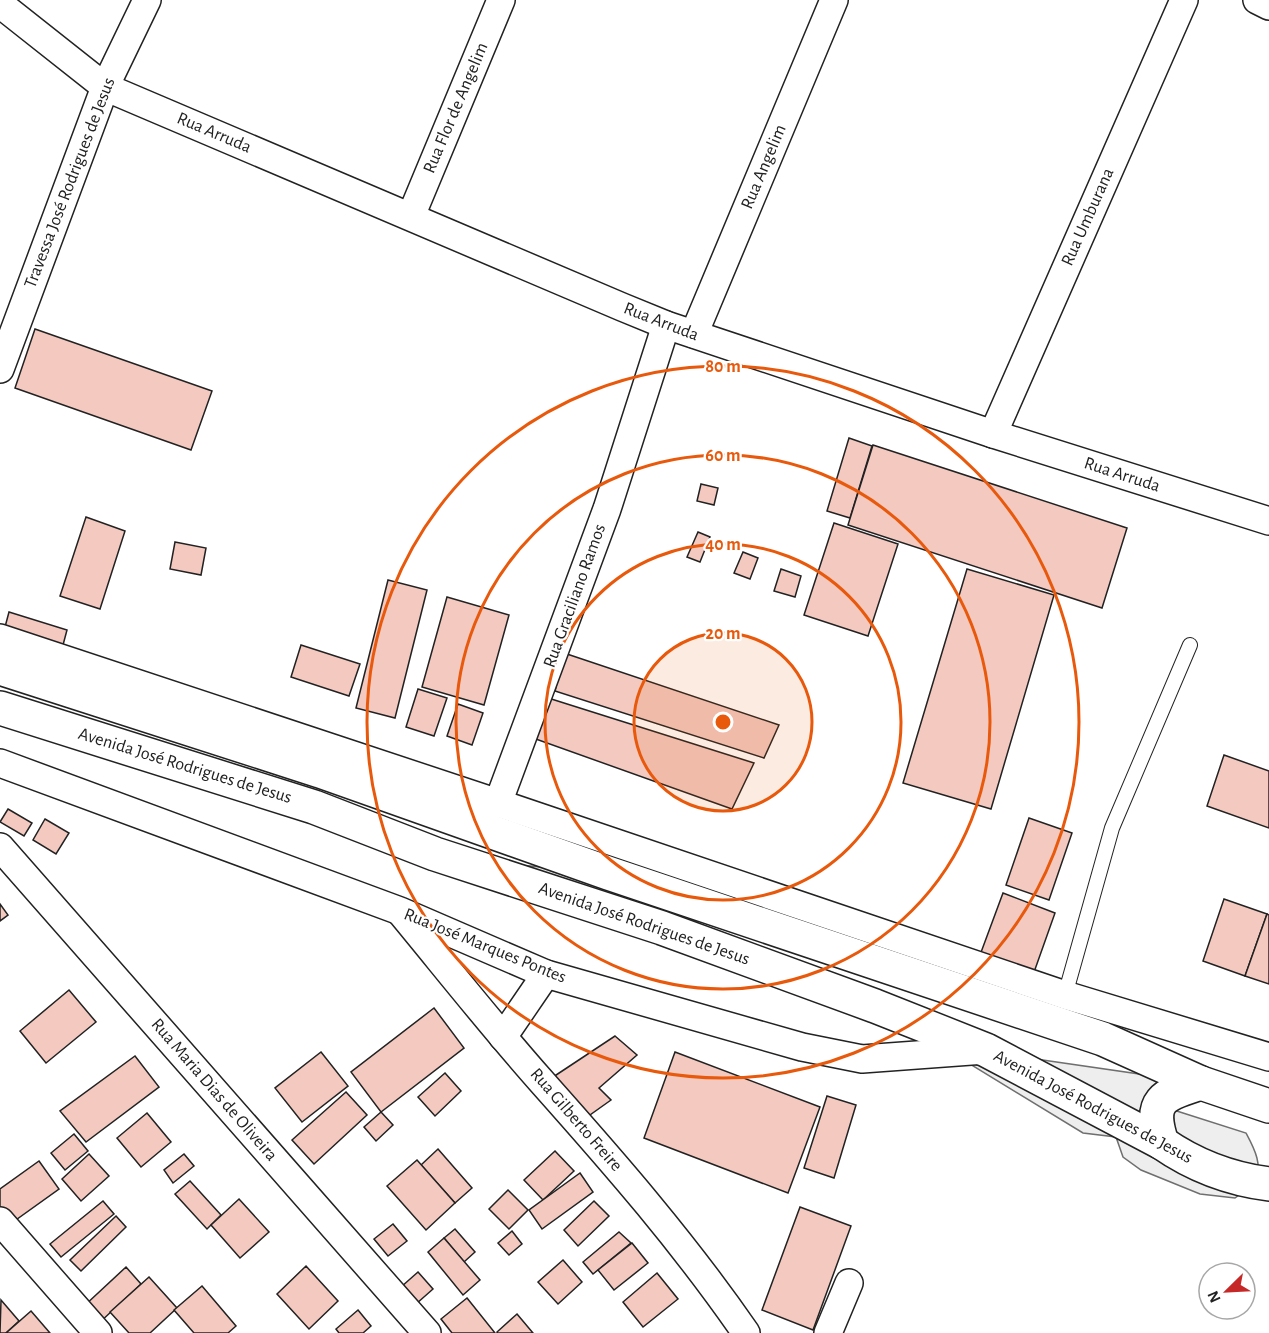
<svg xmlns="http://www.w3.org/2000/svg" width="1269" height="1333" font-family="'Alegreya Sans',sans-serif">
	<style>
		.green { fill: #eee; stroke: #6f6f6f; stroke-width: 1.5 }
		.building { fill: #f3c9c0; stroke: #222; stroke-width: 1.5 }
		.lines { fill: none; stroke-linecap: round; stroke-linejoin: round }
		.service-casing { stroke: #222; stroke-width: 16 }
		.minor-casing { stroke: #222; stroke-width: 30 }
		.primary-casing { stroke: #222; stroke-width: 36 }
		.service { stroke: #fff; stroke-width: 14 }
		.minor { stroke: #fff; stroke-width: 27 }
		.primary { stroke: #fff; stroke-width: 33 }
		.ring { fill: none; stroke: #e8590c; stroke-width: 3 }
		.labels { text-anchor: middle; dominant-baseline: central; stroke-width: 4.5; stroke-linejoin: round; paint-order: stroke }
		.street-label { font-size: 18px; fill: #222; stroke: #fff }
		.centre { fill: #e8590c; stroke: #fff; stroke-width: 3 }
		.ring-label { font-size: 18px; text-anchor: middle; font-weight: bold; fill: #e8590c; stroke: #fff; stroke-width: 4.5; stroke-linejoin: round; paint-order: stroke }
	</style>
	<rect width="100%" height="100%" fill="#fff"/>
	<path class="green" d="M476,861L608,873L783,970L1022,1057L1201,1083L1158,1105L1246,1133C1254,1148 1264,1166 1254,1183C1250,1189 1240,1194 1235,1198L1200,1194L1141,1170L1123,1157L1116,1137L1083,1133L875,1006Z"/>
	<g class="building">
		<polygon points="35,329 212,391 191,450 15,388"/>
		<polygon points="849,438 872,446 850,518 827,511"/>
		<polygon points="873,445 1127,528 1102,608 848,525"/>
		<polygon points="701,484 718,488 714,505 697,501"/>
		<polygon points="86,517 125,531 100,609 60,596"/>
		<polygon points="834,523 898,544 868,636 804,615"/>
		<polygon points="698,532 710,537 700,562 687,557"/>
		<polygon points="175,542 206,548 201,575 170,569"/>
		<polygon points="743,552 758,558 750,579 734,573"/>
		<polygon points="781,569 801,576 795,597 774,591"/>
		<polygon points="967,569 1054,595 991,809 903,783"/>
		<polygon points="388,580 427,590 395,718 356,708"/>
		<polygon points="447,597 509,615 484,705 422,687"/>
		<polygon points="9,612 67,630 63,645 5,627"/>
		<polygon points="301,645 360,664 349,696 291,677"/>
		<polygon points="564,653 779,725 764,758 555,691"/>
		<polygon points="418,689 447,698 434,736 406,727"/>
		<polygon points="545,697 754,763 732,809 533,738"/>
		<polygon points="458,704 483,713 472,745 447,736"/>
		<polygon points="1224,755 1269,771 1269,828 1207,806"/>
		<polygon points="8,809 32,823 24,836 0,822"/>
		<polygon points="1029,818 1072,833 1049,900 1006,885"/>
		<polygon points="45,819 69,833 56,854 33,840"/>
		<polygon points="1003,893 1055,913 1033,975 980,955"/>
		<polygon points="1224,899 1267,914 1245,976 1203,961"/>
		<polygon points="0,904 8,915 0,921"/>
		<polygon points="1267,914 1269,915 1269,984 1245,976"/>
		<polygon points="69,990 96,1022 46,1063 20,1031"/>
		<polygon points="434,1008 464,1048 381,1112 351,1072"/>
		<polygon points="615,1036 637,1055 599,1088 611,1100 580,1122 544,1083"/>
		<polygon points="321,1052 348,1086 302,1122 275,1088"/>
		<polygon points="675,1052 820,1107 788,1193 644,1138"/>
		<polygon points="135,1056 159,1087 86,1142 60,1111"/>
		<polygon points="445,1073 461,1091 435,1116 418,1097"/>
		<polygon points="346,1092 367,1115 314,1164 292,1140"/>
		<polygon points="827,1096 856,1105 834,1178 804,1168"/>
		<polygon points="381,1112 393,1125 376,1141 364,1127"/>
		<polygon points="147,1113 171,1142 141,1167 117,1138"/>
		<polygon points="74,1134 88,1151 65,1170 51,1153"/>
		<polygon points="438,1149 472,1188 455,1203 421,1165"/>
		<polygon points="555,1151 574,1171 543,1200 524,1180"/>
		<polygon points="89,1154 109,1176 81,1201 62,1179"/>
		<polygon points="184,1154 194,1166 173,1183 164,1170"/>
		<polygon points="417,1160 455,1203 426,1230 387,1186"/>
		<polygon points="39,1161 59,1189 6,1227 0,1218 0,1189"/>
		<polygon points="580,1173 593,1192 542,1229 529,1210"/>
		<polygon points="190,1181 221,1215 207,1229 175,1194"/>
		<polygon points="508,1190 528,1210 509,1229 489,1209"/>
		<polygon points="239,1199 269,1232 240,1258 211,1225"/>
		<polygon points="103,1201 114,1214 61,1257 50,1244"/>
		<polygon points="594,1201 609,1216 578,1246 564,1230"/>
		<polygon points="800,1207 851,1226 813,1330 762,1310"/>
		<polygon points="116,1216 126,1227 81,1271 70,1260"/>
		<polygon points="393,1224 407,1241 388,1256 374,1239"/>
		<polygon points="455,1229 475,1252 464,1262 444,1238"/>
		<polygon points="512,1231 522,1244 509,1255 498,1243"/>
		<polygon points="619,1232 631,1243 593,1274 583,1262"/>
		<polygon points="444,1238 480,1280 463,1295 428,1252"/>
		<polygon points="632,1243 648,1263 614,1290 598,1270"/>
		<polygon points="563,1260 582,1282 558,1304 538,1282"/>
		<polygon points="306,1266 338,1301 309,1329 277,1294"/>
		<polygon points="126,1267 141,1284 98,1324 83,1307"/>
		<polygon points="418,1272 433,1289 416,1304 401,1287"/>
		<polygon points="657,1273 678,1299 643,1327 623,1302"/>
		<polygon points="149,1277 177,1308 150,1333 129,1333 110,1312"/>
		<polygon points="202,1286 236,1326 228,1333 194,1333 174,1310"/>
		<polygon points="467,1298 495,1333 452,1333 441,1319"/>
		<polygon points="1,1300 19,1321 6,1333 0,1333"/>
		<polygon points="358,1310 371,1326 363,1333 339,1333 336,1329"/>
		<polygon points="31,1311 50,1333 6,1333"/>
		<polygon points="517,1314 533,1333 497,1333 497,1332"/>
	</g>
	<g class="lines">
		<g class="service-casing">
			<polyline id="service" points="1067,997 1065,995 1112,828 1190,645"/>
		</g>
		<g class="minor-casing">
			<g id="minor">
				<polyline points="1257,0 1269,6"/>
				<polyline points="0,4 105,87 622,307 666,325 993,434 1269,521"/>
				<polyline points="411,216 501,0"/>
				<polyline points="694,334 834,0"/>
				<polyline points="0,369 105,87 147,0"/>
				<polyline points="993,434 1184,0"/>
				<polyline points="0,638 498,803 1065,995 1269,1057"/>
				<polyline points="0,763 400,911 546,974 802,1047 862,1059 985,1050"/>
				<polyline points="481,805 498,803 607,509 666,325"/>
				<polyline points="0,847 427,1333"/>
				<path d="M402,914C449,971 494,1028 542,1082C615,1164 684,1243 746,1333"/>
				<polyline points="503,1037 546,974"/>
				<polyline points="0,1221 98,1333"/>
				<polyline points="828,1333 849,1283"/>
			</g>
		</g>
		<g class="primary-casing">
			<g id="primary">
				<polyline points="0,668 320,771 608,873 1103,1039 1201,1083 1269,1106"/>
				<path d="M0,708L314,807L435,854L662,928L875,1006L986,1050L1162,1143C1195,1166 1230,1179 1269,1184"/>
				<path d="M1162,1143C1148,1100 1162,1095 1201,1083"/>
			</g>
		</g>
		<use href="#service" class="service"/>
		<use href="#minor" class="minor"/>
		<use href="#primary" class="primary"/>
	</g>
	<circle cx="723" cy="722" r="89" fill="#e8590c" fill-opacity=".12"/>
	<g class="ring">
		<circle cx="723" cy="722" r="89"/>
		<circle cx="723" cy="722" r="178"/>
		<circle cx="723" cy="722" r="267"/>
		<circle cx="723" cy="722" r="356"/>
	</g>
	<g class="labels">
		<g class="street-label">
			<text transform="translate(456 108) rotate(-67)">Rua Flor de Angelim</text>
			<text transform="translate(214 133) rotate(23)">Rua Arruda</text>
			<text transform="translate(764 167) rotate(-67)">Rua Angelim</text>
			<text transform="translate(70 183) rotate(-69)">Travessa José Rodrigues de Jesus</text>
			<text transform="translate(1088 217) rotate(-66)">Rua Umburana</text>
			<text transform="translate(661 322) rotate(21)">Rua Arruda</text>
			<text transform="translate(1122 475) rotate(18)">Rua Arruda</text>
			<text transform="translate(575 596) rotate(-70)">Rua Graciliano Ramos</text>
			<text transform="translate(185 766) rotate(17)">Avenida José Rodrigues de Jesus</text>
			<text transform="translate(644 924) rotate(19)">Avenida José Rodrigues de Jesus</text>
			<text transform="translate(485 946) rotate(22)">Rua José Marques Pontes</text>
			<text transform="translate(214 1090) rotate(49)">Rua Maria Dias de Oliveira</text>
			<text transform="translate(1093 1107) rotate(28)">Avenida José Rodrigues de Jesus</text>
			<text transform="translate(576 1120) rotate(49)">Rua Gilberto Freire</text>
		</g>
	</g>
	<circle cx="723" cy="722" r="9" class="centre"/>
	<g class="ring-label">
		<text x="723" y="372">80 m</text>
		<text x="723" y="461">60 m</text>
		<text x="723" y="550">40 m</text>
		<text x="723" y="639">20 m</text>
	</g>
	<g transform="translate(1227 1291) rotate(246)"><circle r="28" fill="#ffffff" stroke="#a7a7a7" stroke-width="1.5"/>
	<path d="M0-4.5L10 22L0 15L-10 22Z" fill="#c62828"/>
	<text y="-9" font-size="16" font-weight="bold" text-anchor="middle" fill="#222222">N</text>
	</g>
</svg>
